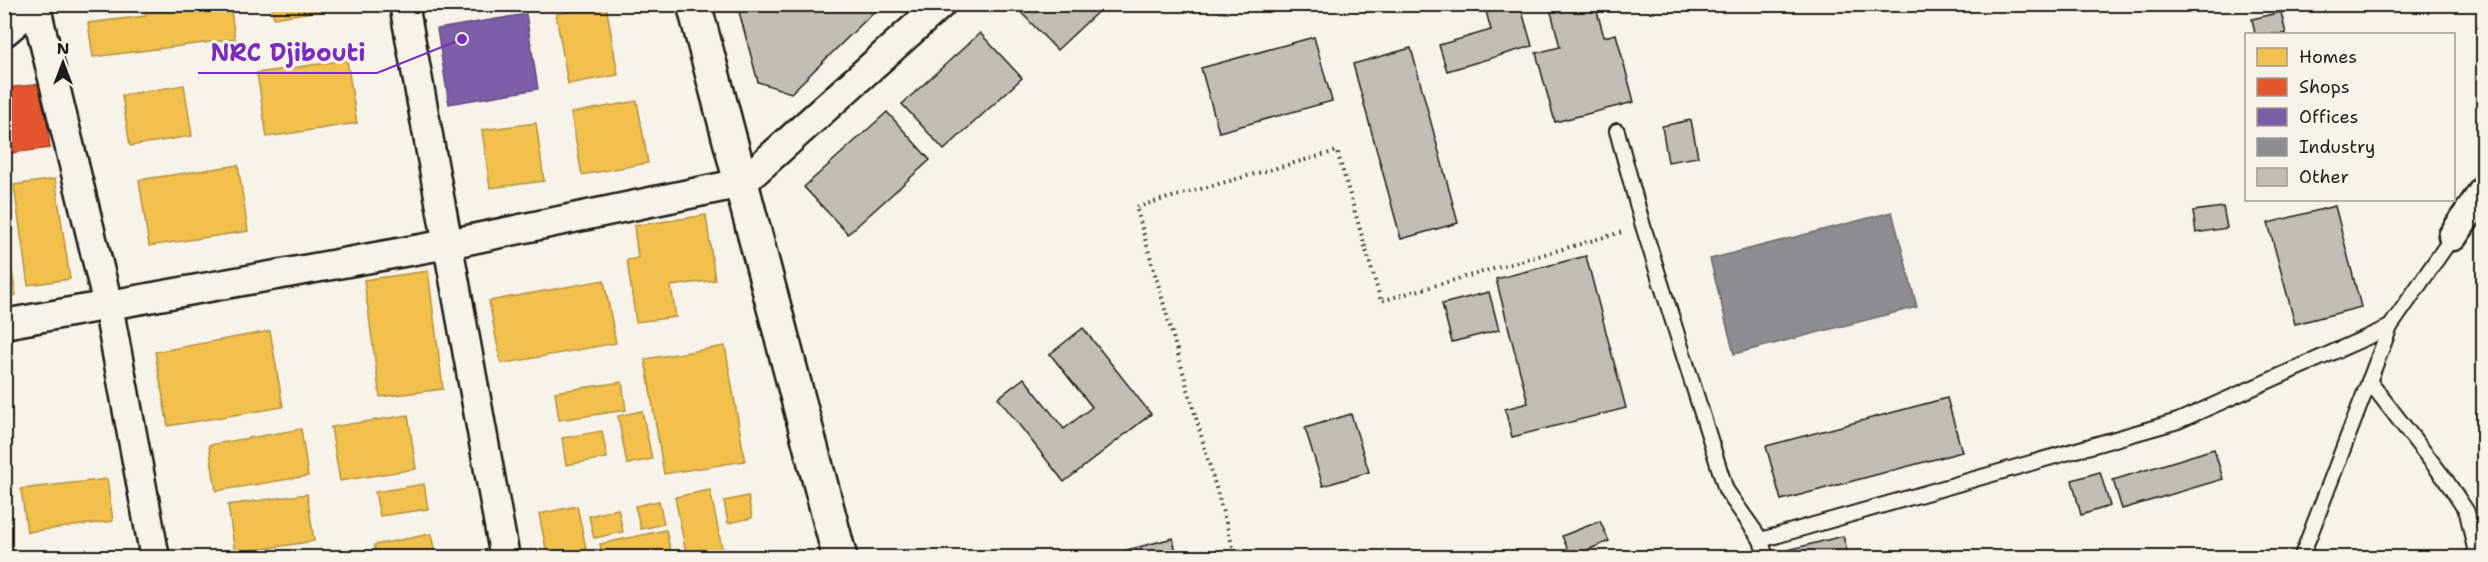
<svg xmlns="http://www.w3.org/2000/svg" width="2488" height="562" font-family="'Shantell Sans',sans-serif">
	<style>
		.homes { fill: #f2c14e; stroke: #b2903f; stroke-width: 1.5 }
		.shops { fill: #e4572e; stroke: #a84529; stroke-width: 1.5 }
		.offices { fill: #7b5ea7; stroke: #5e4a7d; stroke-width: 1.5 }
		.industry { fill: #8d8d92; stroke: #6b6b6f; stroke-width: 1.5 }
		.building { fill: #c0beb5; stroke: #1c1c1c; stroke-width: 1.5 }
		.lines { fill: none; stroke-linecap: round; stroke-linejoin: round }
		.lane-casing { stroke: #1c1c1c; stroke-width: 18 }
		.street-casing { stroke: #1c1c1c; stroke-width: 33 }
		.secondary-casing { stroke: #1c1c1c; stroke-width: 38 }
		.path { stroke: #1c1c1c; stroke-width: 4; stroke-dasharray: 1.5 4.5; stroke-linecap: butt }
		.lane { stroke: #f7f3e8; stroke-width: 14 }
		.street { stroke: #f7f3e8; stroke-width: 28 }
		.secondary { stroke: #f7f3e8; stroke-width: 33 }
		.leader { fill: none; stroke: #7b2cbf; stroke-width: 2 }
		.callout-dot { fill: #7b2cbf; stroke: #f7f3e8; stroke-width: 2 }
		.callout-label { font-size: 24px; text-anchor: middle; font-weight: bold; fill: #7b2cbf; stroke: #f7f3e8; stroke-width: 6; stroke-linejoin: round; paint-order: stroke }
	</style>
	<rect width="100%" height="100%" fill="#f7f3e8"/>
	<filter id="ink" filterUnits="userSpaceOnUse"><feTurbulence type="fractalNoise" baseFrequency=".0167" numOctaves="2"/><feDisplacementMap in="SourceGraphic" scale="12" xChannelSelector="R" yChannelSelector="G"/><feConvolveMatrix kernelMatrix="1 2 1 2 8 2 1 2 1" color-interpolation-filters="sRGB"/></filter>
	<g filter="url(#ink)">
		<g class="homes">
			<polygon points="107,4 139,4 137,12 107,7"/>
			<polygon points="144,4 230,4 235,39 93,57 88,23 146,16"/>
			<polygon points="271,4 349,4 350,6 274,18"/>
			<polygon points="606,5 618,75 568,84 556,14"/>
			<polygon points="347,60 357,123 267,137 257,73"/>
			<polygon points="184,85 192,136 130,146 122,95"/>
			<polygon points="637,101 648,163 582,175 571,113"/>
			<polygon points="536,123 544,181 490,188 482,130"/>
			<polygon points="238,165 248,231 149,246 139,180"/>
			<polygon points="55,179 70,279 28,285 14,185"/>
			<polygon points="706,215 715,280 671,286 676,317 636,322 627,260 638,258 634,226"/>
			<polygon points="4,225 16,295 4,296"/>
			<polygon points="428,271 443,389 380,397 364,280"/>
			<polygon points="604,280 616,343 501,364 489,301"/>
			<polygon points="270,331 283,407 168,426 155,352"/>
			<polygon points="725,346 745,461 664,474 645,359"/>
			<polygon points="622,382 626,410 559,420 555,392"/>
			<polygon points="642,411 652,459 627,464 618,416"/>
			<polygon points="408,415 416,469 340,481 331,427"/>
			<polygon points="301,429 308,476 216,491 209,445"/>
			<polygon points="602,431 607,458 566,465 562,438"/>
			<polygon points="107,479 113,521 27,532 21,489"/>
			<polygon points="424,484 428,509 380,516 375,492"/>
			<polygon points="710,490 724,558 687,558 675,497"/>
			<polygon points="307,494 314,541 235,553 228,505"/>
			<polygon points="748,496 752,518 728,523 724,501"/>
			<polygon points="659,501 664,524 641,529 635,506"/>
			<polygon points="577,506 588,558 548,558 539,514"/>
			<polygon points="618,509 623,532 594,538 589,516"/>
			<polygon points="666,530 672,558 603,558 600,544"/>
			<polygon points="431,534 436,558 377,558 374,545"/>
			<polygon points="98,549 99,558 53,558"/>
		</g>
		<polygon class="shops" points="43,84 50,148 4,154 4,88"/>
		<polygon class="offices" points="526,14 538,89 449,104 437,29"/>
		<polygon class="industry" points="1892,212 1917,307 1734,354 1710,259"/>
		<g class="building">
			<polygon points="737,4 879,4 880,6 791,93 758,82"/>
			<polygon points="1013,4 1106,4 1057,50"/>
			<polygon points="1484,4 1520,4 1532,46 1447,71 1439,45 1491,30"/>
			<polygon points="1549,4 1595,4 1604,37 1616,34 1634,102 1555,122 1536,53 1560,47"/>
			<polygon points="2281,12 2286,34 2255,34 2252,19"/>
			<polygon points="980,33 1022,78 944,150 902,104"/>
			<polygon points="1314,37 1332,101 1219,132 1201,68"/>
			<polygon points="1411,48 1458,223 1401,239 1353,64"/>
			<polygon points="887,112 930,160 848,234 804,187"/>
			<polygon points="1691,120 1698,157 1668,162 1662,126"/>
			<polygon points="2335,206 2361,307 2295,324 2268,223"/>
			<polygon points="2223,207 2227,228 2196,233 2193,211"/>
			<polygon points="1586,256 1626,408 1512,437 1505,409 1528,403 1496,279"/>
			<polygon points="1489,292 1499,330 1452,342 1442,304"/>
			<polygon points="1083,328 1151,414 1064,482 998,398 1024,378 1064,429 1092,407 1050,354"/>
			<polygon points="1947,398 1962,452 1781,500 1766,446"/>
			<polygon points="1351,414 1369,472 1323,486 1305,428"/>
			<polygon points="2214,449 2223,479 2122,509 2113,480"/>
			<polygon points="2100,472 2110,506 2081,515 2072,480"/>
			<polygon points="1600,521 1609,541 1571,557 1562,536"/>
			<polygon points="1843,536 1849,558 1781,558 1780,552"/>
			<polygon points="1173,538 1177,558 1097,558"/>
		</g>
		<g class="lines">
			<g class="lane-casing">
				<g id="lane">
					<polyline points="1617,131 1643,226 1726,490 1761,540"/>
					<polyline points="2369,381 2445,479 2467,512 2477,558"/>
					<polyline points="1766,558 1761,540 2178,421 2390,327"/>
					<polyline points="2301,558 2390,327 2453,236"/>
				</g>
			</g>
			<g class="street-casing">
				<g id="street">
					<polyline points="35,4 108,305 155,558"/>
					<polyline points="404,4 505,558"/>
					<polyline points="2453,236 2484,190"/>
					<polyline points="4,324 448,244 742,183 941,4"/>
				</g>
			</g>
			<g class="secondary-casing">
				<g id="secondary">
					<polyline points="694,4 840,558"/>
					<polyline points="4,29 33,4"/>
				</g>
			</g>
			<polyline class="path" points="1236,558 1136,207 1337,151 1381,301 1622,232"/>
			<use href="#lane" class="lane"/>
			<use href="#street" class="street"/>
			<use href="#secondary" class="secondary"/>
		</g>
	</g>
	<path class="leader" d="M462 39L377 73H198"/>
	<circle class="callout-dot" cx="462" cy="39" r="6"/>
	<g class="callout-label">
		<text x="288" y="61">NRC Djibouti</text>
	</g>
	<rect width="2488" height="562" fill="none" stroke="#f7f3e8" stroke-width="24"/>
	<rect x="12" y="12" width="2464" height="538" fill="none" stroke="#1c1c1c" stroke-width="2" filter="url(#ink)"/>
	<rect x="2245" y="33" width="210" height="168" fill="#f7f3e8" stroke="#9f9d96" stroke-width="1.5"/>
	<rect x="2257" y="48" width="30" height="18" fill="#f2c14e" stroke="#9f9d96" stroke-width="1.5"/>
	<text x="2299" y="63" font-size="18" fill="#1c1c1c">Homes</text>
	<rect x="2257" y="78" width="30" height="18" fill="#e4572e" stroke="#9f9d96" stroke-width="1.5"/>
	<text x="2299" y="93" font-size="18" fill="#1c1c1c">Shops</text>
	<rect x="2257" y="108" width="30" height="18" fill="#7b5ea7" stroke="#9f9d96" stroke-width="1.5"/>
	<text x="2299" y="123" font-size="18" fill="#1c1c1c">Offices</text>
	<rect x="2257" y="138" width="30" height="18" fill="#8d8d92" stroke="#9f9d96" stroke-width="1.5"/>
	<text x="2299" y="153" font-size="18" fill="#1c1c1c">Industry</text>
	<rect x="2257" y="168" width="30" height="18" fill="#c0beb5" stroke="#9f9d96" stroke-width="1.5"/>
	<text x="2299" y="183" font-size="18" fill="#1c1c1c">Other</text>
	<g transform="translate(63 63)" stroke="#f7f3e8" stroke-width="4.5" paint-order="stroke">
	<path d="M0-4.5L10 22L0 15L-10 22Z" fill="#1c1c1c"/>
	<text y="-9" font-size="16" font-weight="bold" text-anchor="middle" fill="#1c1c1c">N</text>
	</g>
</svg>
